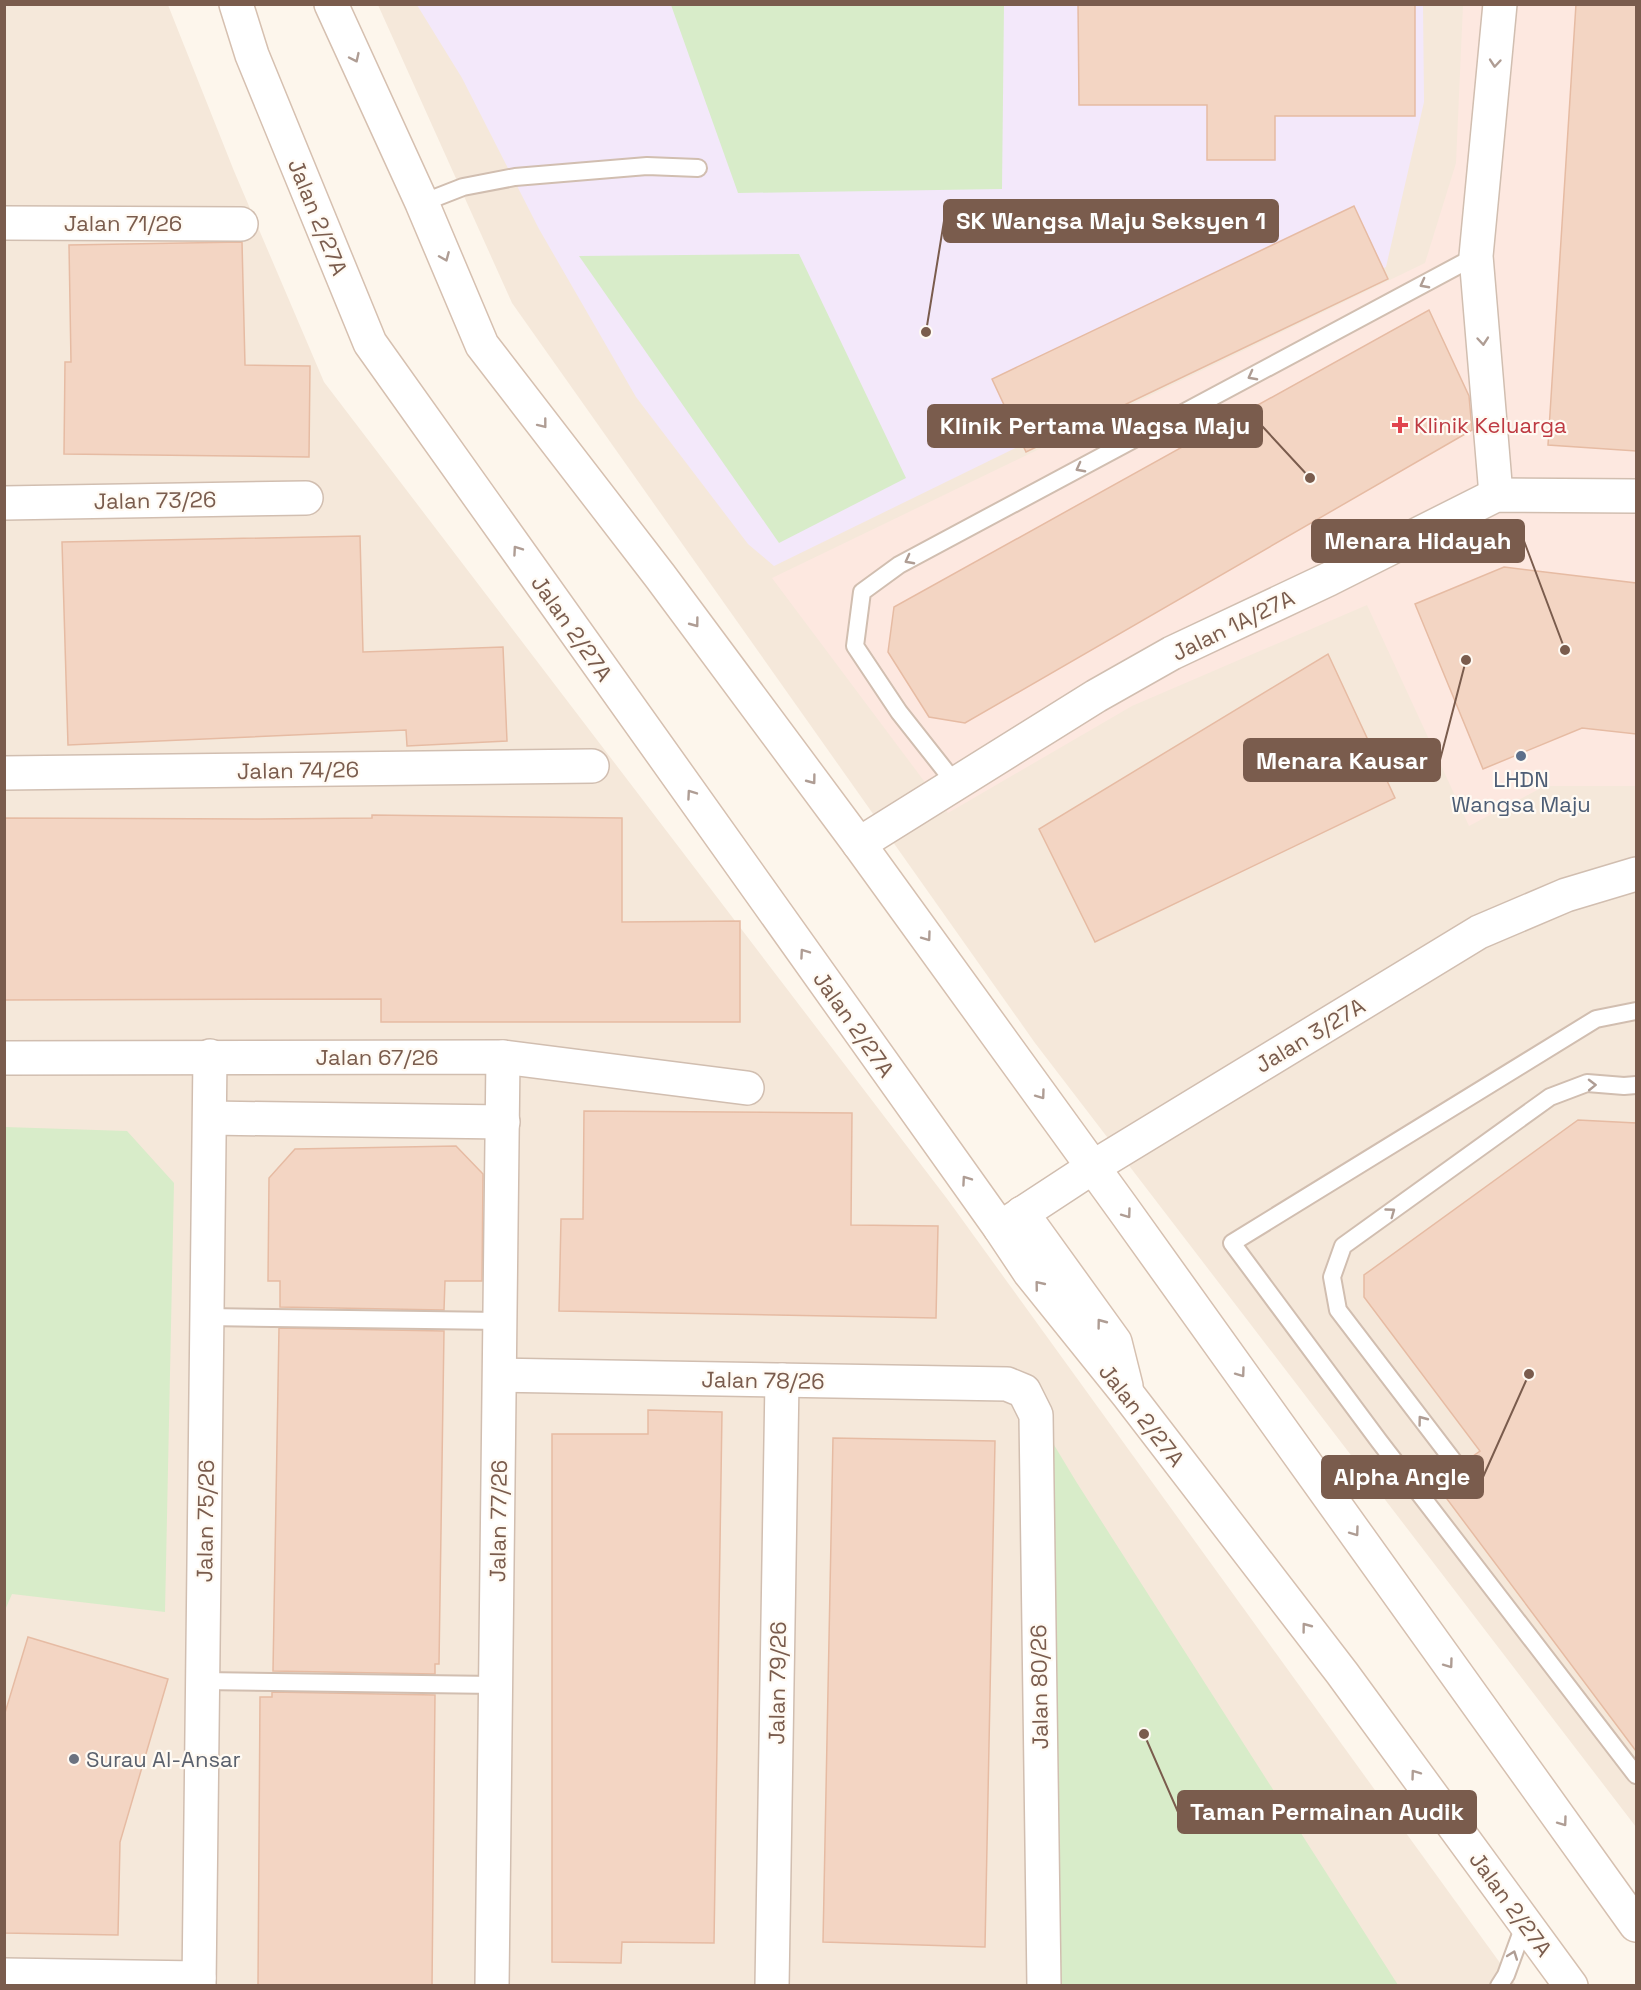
<svg xmlns="http://www.w3.org/2000/svg" width="1641" height="1990" font-family="'Space Grotesk',sans-serif">
	<style>
		.residential { fill: #f5e8da }
		.commercial { fill: #fde8e0 }
		.education { fill: #f3e8fa }
		.green { fill: #d8ecc9 }
		.building { fill: #f3d5c3; stroke: #e6bba3; stroke-width: 1.5 }
		.lines { fill: none; stroke-linecap: round; stroke-linejoin: round }
		.service-casing { stroke: #d1beb0; stroke-width: 20 }
		.minor-casing { stroke: #d1beb0; stroke-width: 36 }
		.tertiary-casing { stroke: #d1beb0; stroke-width: 36 }
		.secondary-casing { stroke: #d6c0b0; stroke-width: 36 }
		.service { stroke: #fff; stroke-width: 16 }
		.minor { stroke: #fff; stroke-width: 33 }
		.tertiary { stroke: #fff; stroke-width: 33 }
		.secondary { stroke: #fff; stroke-width: 33 }
		.oneway { stroke: #af9d94 }
		.health-dot { fill: #e0444e; stroke: #fffaf3; stroke-width: 2 }
		.service-dot { fill: #5c6f8a; stroke: #fffaf3; stroke-width: 2 }
		.worship-dot { fill: #6b7280; stroke: #fffaf3; stroke-width: 2 }
		.labels { text-anchor: middle; dominant-baseline: central; stroke-width: 4.5; stroke-linejoin: round; paint-order: stroke }
		.street-label { font-size: 22px; fill: #7a5c4d; stroke: #fffaf3 }
		.health-label { font-size: 22px; fill: #be3a42; stroke: #fffaf3; text-anchor: start }
		.service-label { font-size: 22px; fill: #4e5e75; stroke: #fffaf3 }
		.worship-label { font-size: 22px; fill: #5b616d; stroke: #fffaf3; text-anchor: start }
		.leader { fill: none; stroke: #7a5c4d; stroke-width: 2 }
		.callout-dot { fill: #7a5c4d; stroke: #fffaf3; stroke-width: 2 }
		.callout { fill: #7a5c4d; stroke: #7a5c4d; stroke-width: 2 }
		.callout-label { font-size: 24px; text-anchor: middle; font-weight: bold; fill: #fff }
	</style>
	<rect width="100%" height="100%" fill="#fdf6ec"/>
	<g class="residential">
		<polygon points="5,5 168,5 234,171 324,382 948,1200 1516,1985 5,1986"/>
		<polygon points="378,5 1636,5 1636,1827 1035,1043 512,303"/>
	</g>
	<polygon class="commercial" points="1463,5 1636,5 1636,786 1545,786 1469,826 1367,605 1132,706 948,813 772,578 1425,263 1456,163"/>
	<polygon class="education" points="417,5 1423,5 1424,102 1386,267 774,566 748,544 636,397 539,229 462,78"/>
	<g class="green">
		<polygon points="671,5 1004,5 1002,189 738,193"/>
		<polygon points="799,254 906,478 779,543 579,256"/>
		<polygon points="5,1127 127,1131 174,1183 165,1612 12,1594 5,1610"/>
		<polygon points="1048,1435 1077,1483 1398,1985 1054,1985"/>
	</g>
	<g class="building">
		<polygon points="1078,4 1415,4 1415,116 1275,116 1275,160 1207,160 1207,105 1079,105"/>
		<polygon points="1576,4 1636,4 1636,451 1548,445"/>
		<polygon points="1354,206 1388,279 1026,452 992,379"/>
		<polygon points="242,242 245,365 310,366 309,457 64,454 65,362 71,362 69,245"/>
		<polygon points="1429,310 1469,396 1472,430 965,723 929,717 888,652 894,607"/>
		<polygon points="360,536 363,652 503,647 507,741 407,746 406,730 68,745 62,542"/>
		<polygon points="1504,567 1636,583 1636,734 1582,728 1483,769 1415,604"/>
		<polygon points="1328,654 1395,798 1095,942 1039,829"/>
		<polygon points="372,815 622,818 622,922 740,921 740,1022 381,1022 381,999 4,1000 4,818 260,819 372,818"/>
		<polygon points="584,1111 852,1113 851,1225 938,1226 936,1318 559,1311 561,1219 583,1219"/>
		<polygon points="1578,1120 1636,1123 1636,1751 1435,1483 1449,1473 1455,1477 1464,1476 1468,1470 1466,1461 1480,1451 1364,1297 1364,1275"/>
		<polygon points="456,1146 483,1174 482,1281 445,1281 444,1310 280,1307 280,1281 268,1281 269,1178 295,1149"/>
		<polygon points="279,1328 444,1331 439,1664 435,1664 435,1674 273,1671"/>
		<polygon points="648,1410 722,1412 714,1943 622,1942 621,1963 552,1962 552,1434 648,1434"/>
		<polygon points="833,1438 995,1441 985,1947 823,1942"/>
		<polygon points="28,1637 168,1679 120,1842 118,1935 4,1933 4,1716"/>
		<polygon points="272,1692 435,1695 432,1986 258,1986 260,1697 272,1697"/>
	</g>
	<g class="lines">
		<g class="service-casing">
			<g id="service">
				<polyline points="422,203 463,187 515,177 647,166 698,168"/>
				<polyline points="955,783 899,712 855,646 862,592 899,565 1476,256"/>
				<polyline points="1636,1011 1596,1019 1232,1243 1379,1441 1636,1775"/>
				<polyline points="207,1317 501,1321"/>
				<polyline points="1458,1467 1338,1310 1332,1277 1343,1246 1550,1097 1587,1083 1624,1086 1636,1085"/>
				<polyline points="203,1681 496,1685"/>
				<polyline points="1499,1986 1506,1975 1525,1923"/>
			</g>
		</g>
		<g class="minor-casing">
			<g id="minor">
				<polyline points="4,223 241,224"/>
				<polyline points="1496,495 1476,256 1500,4"/>
				<polyline points="4,503 306,498"/>
				<polyline points="4,773 592,766"/>
				<polyline points="859,844 1096,696 1172,653 1329,579 1496,495 1636,496"/>
				<polyline points="4,1058 503,1057 747,1088"/>
				<polyline points="210,1118 503,1122"/>
				<polyline points="500,1375 1007,1384 1024,1391 1036,1415 1044,1986"/>
				<polyline points="4,1975 199,1978"/>
				<polyline points="199,1986 210,1056"/>
				<polyline points="492,1986 503,1057"/>
				<polyline points="772,1986 782,1380"/>
			</g>
		</g>
		<g class="tertiary-casing">
			<polyline id="tertiary" points="1000,1228 1093,1167 1479,932 1566,895 1636,874"/>
		</g>
		<g class="secondary-casing">
			<g id="secondary">
				<polyline points="236,4 252,55 370,343 1000,1228 1030,1273 1129,1396 1342,1673 1571,1986"/>
				<polyline points="331,4 422,203 482,345 660,576 859,844 1124,1210 1636,1925"/>
				<polyline points="1022,1213 1115,1342 1126,1386"/>
			</g>
		</g>
		<use href="#service" class="service"/>
		<use href="#minor" class="minor"/>
		<use href="#tertiary" class="tertiary"/>
		<use href="#secondary" class="secondary"/>
	</g>
	<defs><path id="oneway-chevron" d="M-2-3.5L2.5 0L-2 3.5" fill="none" stroke-width="1.6" stroke-linecap="round" stroke-linejoin="round" transform="scale(1.5)"/></defs>
	<g class="oneway">
		<use href="#oneway-chevron" transform="translate(355 58) rotate(65)"/>
		<use href="#oneway-chevron" transform="translate(1495 63) rotate(95)"/>
		<use href="#oneway-chevron" transform="translate(445 257) rotate(67)"/>
		<use href="#oneway-chevron" transform="translate(1424 284) rotate(152)"/>
		<use href="#oneway-chevron" transform="translate(1483 341) rotate(85)"/>
		<use href="#oneway-chevron" transform="translate(1252 376) rotate(152)"/>
		<use href="#oneway-chevron" transform="translate(543 424) rotate(52)"/>
		<use href="#oneway-chevron" transform="translate(1080 468) rotate(152)"/>
		<use href="#oneway-chevron" transform="translate(517 550) rotate(-125)"/>
		<use href="#oneway-chevron" transform="translate(909 560) rotate(152)"/>
		<use href="#oneway-chevron" transform="translate(695 623) rotate(53)"/>
		<use href="#oneway-chevron" transform="translate(812 780) rotate(53)"/>
		<use href="#oneway-chevron" transform="translate(691 794) rotate(-125)"/>
		<use href="#oneway-chevron" transform="translate(927 937) rotate(54)"/>
		<use href="#oneway-chevron" transform="translate(804 953) rotate(-125)"/>
		<use href="#oneway-chevron" transform="translate(1592 1085) rotate(-1)"/>
		<use href="#oneway-chevron" transform="translate(1041 1095) rotate(54)"/>
		<use href="#oneway-chevron" transform="translate(966 1180) rotate(-125)"/>
		<use href="#oneway-chevron" transform="translate(1391 1212) rotate(-36)"/>
		<use href="#oneway-chevron" transform="translate(1127 1214) rotate(54)"/>
		<use href="#oneway-chevron" transform="translate(1039 1285) rotate(-129)"/>
		<use href="#oneway-chevron" transform="translate(1101 1323) rotate(-127)"/>
		<use href="#oneway-chevron" transform="translate(1241 1373) rotate(54)"/>
		<use href="#oneway-chevron" transform="translate(1422 1420) rotate(-127)"/>
		<use href="#oneway-chevron" transform="translate(1355 1532) rotate(54)"/>
		<use href="#oneway-chevron" transform="translate(1306 1627) rotate(-127)"/>
		<use href="#oneway-chevron" transform="translate(1449 1664) rotate(54)"/>
		<use href="#oneway-chevron" transform="translate(1415 1774) rotate(-126)"/>
		<use href="#oneway-chevron" transform="translate(1563 1822) rotate(54)"/>
		<use href="#oneway-chevron" transform="translate(1513 1955) rotate(-70)"/>
	</g>
	<path class="health-dot" d="M1397 416h6v6h6v6h-6v6h-6v-6h-6v-6h6z"/>
	<circle class="service-dot" cx="1521" cy="756" r="6"/>
	<circle class="worship-dot" cx="74" cy="1759" r="6"/>
	<g class="labels">
		<g class="street-label">
			<text transform="translate(318 217) rotate(68)">Jalan 2/27A</text>
			<text x="123" y="223">Jalan 71/26</text>
			<text transform="translate(155 500) rotate(-1)">Jalan 73/26</text>
			<text transform="translate(1233 625) rotate(-26)">Jalan 1A/27A</text>
			<text transform="translate(572 628) rotate(55)">Jalan 2/27A</text>
			<text transform="translate(298 770) rotate(-1)">Jalan 74/26</text>
			<text transform="translate(854 1024) rotate(55)">Jalan 2/27A</text>
			<text transform="translate(1310 1035) rotate(-31)">Jalan 3/27A</text>
			<text x="377" y="1057">Jalan 67/26</text>
			<text transform="translate(763 1380) rotate(1)">Jalan 78/26</text>
			<text transform="translate(1142 1415) rotate(52)">Jalan 2/27A</text>
			<text transform="translate(205 1521) rotate(-89)">Jalan 75/26</text>
			<text transform="translate(498 1521) rotate(-89)">Jalan 77/26</text>
			<text transform="translate(777 1683) rotate(-89)">Jalan 79/26</text>
			<text transform="translate(1039 1687) rotate(-91)">Jalan 80/26</text>
			<text transform="translate(1511 1904) rotate(54)">Jalan 2/27A</text>
		</g>
		<g class="health-label">
			<text x="1414" y="425">Klinik Keluarga</text>
		</g>
		<g class="service-label">
			<text x="1521" y="779">LHDN<tspan x="1521" dy="25">Wangsa Maju</tspan></text>
		</g>
		<g class="worship-label">
			<text x="86" y="1759">Surau Al-Ansar</text>
		</g>
	</g>
	<path class="leader" d="M926 332L944 221M1310 478L1262 426M1565 650L1524 541M1466 660L1440 760M1529 1374L1483 1477M1144 1734L1178 1812"/>
	<g class="callout-dot">
		<circle cx="926" cy="332" r="6"/>
		<circle cx="1310" cy="478" r="6"/>
		<circle cx="1565" cy="650" r="6"/>
		<circle cx="1466" cy="660" r="6"/>
		<circle cx="1529" cy="1374" r="6"/>
		<circle cx="1144" cy="1734" r="6"/>
	</g>
	<g class="callout">
		<rect x="944" y="200" width="334" height="42" rx="6"/>
		<rect x="928" y="405" width="334" height="42" rx="6"/>
		<rect x="1312" y="520" width="212" height="42" rx="6"/>
		<rect x="1244" y="739" width="196" height="42" rx="6"/>
		<rect x="1322" y="1456" width="161" height="42" rx="6"/>
		<rect x="1178" y="1791" width="298" height="42" rx="6"/>
	</g>
	<g class="callout-label">
		<text x="1111" y="229">SK Wangsa Maju Seksyen 1</text>
		<text x="1095" y="434">Klinik Pertama Wagsa Maju</text>
		<text x="1418" y="549">Menara Hidayah</text>
		<text x="1342" y="769">Menara Kausar</text>
		<text x="1402" y="1485">Alpha Angle</text>
		<text x="1327" y="1820">Taman Permainan Audik</text>
	</g>
	<rect width="1641" height="1990" fill="none" stroke="#7a5c4d" stroke-width="12"/>
</svg>
